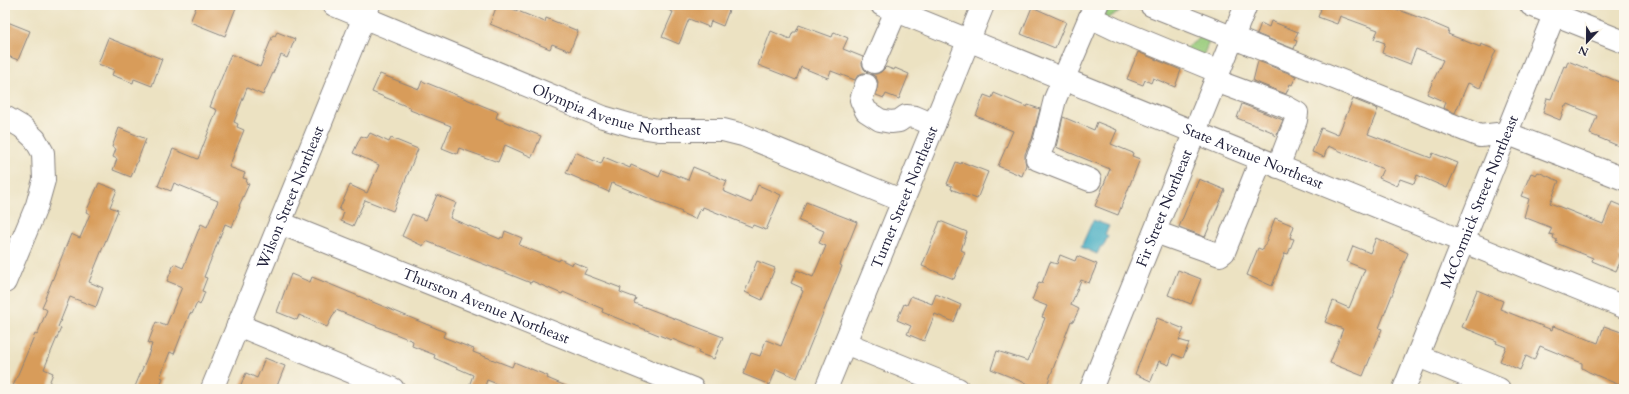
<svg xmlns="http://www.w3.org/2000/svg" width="1629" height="394" font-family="Cardo,serif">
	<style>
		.green { fill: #99cc7c; stroke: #5e775c }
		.water { fill: #44adc3; stroke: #33687f }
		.building { fill: #d89c5a }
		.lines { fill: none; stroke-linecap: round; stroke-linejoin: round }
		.minor-casing { stroke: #87827e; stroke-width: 24 }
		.major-casing { stroke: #87827e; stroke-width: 24 }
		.minor { stroke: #fff; stroke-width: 22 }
		.major { stroke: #fff; stroke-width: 22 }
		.labels { text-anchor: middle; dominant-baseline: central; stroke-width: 3; stroke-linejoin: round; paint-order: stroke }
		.street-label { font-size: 15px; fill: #22223b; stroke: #fbf7ec }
	</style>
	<rect width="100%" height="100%" fill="#fbf7ec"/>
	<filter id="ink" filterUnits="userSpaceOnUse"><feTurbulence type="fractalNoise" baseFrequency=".025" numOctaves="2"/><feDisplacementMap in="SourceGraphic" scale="8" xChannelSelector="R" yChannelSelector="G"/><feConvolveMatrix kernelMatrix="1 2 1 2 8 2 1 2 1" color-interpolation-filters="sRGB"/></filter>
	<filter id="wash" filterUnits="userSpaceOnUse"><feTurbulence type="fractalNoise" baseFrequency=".012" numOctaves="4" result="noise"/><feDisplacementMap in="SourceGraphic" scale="16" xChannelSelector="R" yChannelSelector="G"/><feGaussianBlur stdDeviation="0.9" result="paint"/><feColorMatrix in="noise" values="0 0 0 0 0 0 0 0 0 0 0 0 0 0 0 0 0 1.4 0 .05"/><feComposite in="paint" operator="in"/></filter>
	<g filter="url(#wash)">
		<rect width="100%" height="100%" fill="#ece2c2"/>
		<g class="green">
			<polygon points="1115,5 1129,5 1107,19 1102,14"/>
			<polygon points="1204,35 1211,37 1202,58 1183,50"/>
		</g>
		<polygon class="water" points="1093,220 1109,226 1105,234 1108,236 1103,247 1101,246 1097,254 1081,247"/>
		<g id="blocks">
			<g class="building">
				<polygon points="197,5 237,5 225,36 190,22"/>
				<polygon points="497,5 503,5 545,22 546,18 578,31 570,51 552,44 550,49 490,24"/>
				<polygon points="657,5 731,5 723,26 711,21 709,27 689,19 679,44 662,37 673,12"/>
				<polygon points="1315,5 1383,5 1399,11 1399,10 1428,21 1449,30 1448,34 1480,47 1481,44 1496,50 1480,88 1468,83 1455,113 1443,108 1445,102 1427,94 1443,60 1416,49 1410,64 1382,53 1385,43 1374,39 1378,30 1340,16 1337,24 1318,17 1321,9 1315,7"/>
				<polygon points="1032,7 1066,22 1055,48 1021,34"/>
				<polygon points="5,21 30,31 18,60 5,55"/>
				<polygon points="1271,21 1298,32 1294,40 1297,41 1294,49 1257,34 1261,23 1269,27"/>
				<polygon points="799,25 832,37 834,32 848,38 843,49 863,57 862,64 864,69 868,73 863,73 858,75 855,80 831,71 828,78 801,67 796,80 758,65 771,31 790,39 793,32 796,32"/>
				<polygon points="277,32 295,39 287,58 281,55 263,95 247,88 234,122 238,124 237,127 244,130 229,167 245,173 243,178 247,179 246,183 249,184 239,206 240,207 232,227 225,224 204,277 207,278 202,291 205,292 200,305 197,303 192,314 190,313 174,354 170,352 160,377 163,378 159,389 134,389 149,353 152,344 148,343 156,322 166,326 182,287 167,281 174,264 183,268 201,224 207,227 218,201 174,183 171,191 158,186 173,149 198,159 217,110 210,107 231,54 260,67 273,35 275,36"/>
				<polygon points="108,38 162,59 152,86 134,79 133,83 112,75 114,70 98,64"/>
				<polygon points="1138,52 1181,70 1175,87 1153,78 1151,83 1145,80 1143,85 1127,79"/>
				<polygon points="1258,61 1296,76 1292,85 1290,84 1286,94 1253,81"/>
				<polygon points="1568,61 1624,84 1624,139 1621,147 1590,134 1597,116 1568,104 1567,106 1565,106 1560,120 1543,113 1547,98 1551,99 1564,66 1566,67"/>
				<polygon points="886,67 894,70 895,68 909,74 899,99 886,94 884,98 876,95 878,82 876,77 871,74 876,74 881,72"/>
				<polygon points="380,74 419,89 422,81 498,112 496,118 541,136 532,157 505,145 498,162 459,148 457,154 442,148 451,126 410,110 411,108 372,92"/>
				<polygon points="994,93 1027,107 1028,105 1040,109 1032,139 1025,154 1025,160 1026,165 1022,176 998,166 1013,131 976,116 984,95 992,98"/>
				<polygon points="1353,99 1378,109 1368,134 1431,158 1433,153 1458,163 1447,188 1417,175 1414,184 1400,179 1397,186 1379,178 1383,169 1328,146 1324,157 1312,152 1321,128 1338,135"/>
				<polygon points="1242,104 1283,120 1276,136 1270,131 1237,118"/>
				<polygon points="1063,117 1094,130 1097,122 1117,130 1111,144 1133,153 1132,156 1140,159 1118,215 1095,206 1110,169 1056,147"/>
				<polygon points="119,128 146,139 131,177 113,170 117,159 113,157 116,149 112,147"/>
				<polygon points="370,133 389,142 391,138 418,149 393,211 365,200 353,226 341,221 344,212 339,210 350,185 367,193 379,165 353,153 361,136 367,138"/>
				<polygon points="575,152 601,164 604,157 630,168 631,165 659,177 662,170 688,180 693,167 727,181 723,191 751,203 758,185 781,195 766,230 753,225 752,227 703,207 702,210 700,208 695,219 681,213 682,212 612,183 609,192 566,173"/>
				<polygon points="956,162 961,164 962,162 988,172 977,199 951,189 952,186 947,184"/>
				<polygon points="1538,172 1559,181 1550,203 1603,224 1612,202 1624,207 1624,235 1620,246 1623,247 1619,257 1622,258 1616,271 1592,261 1593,258 1556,243 1557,240 1553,238 1554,235 1549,234 1552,228 1524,217 1529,199 1521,196 1531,173 1536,175"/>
				<polygon points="1199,179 1225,190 1205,237 1179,227"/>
				<polygon points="99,183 117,190 110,207 118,210 89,282 103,288 96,307 70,297 58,327 61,328 44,369 53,373 47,389 21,389 13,386 35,334 37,335 47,310 42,307 46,298 45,298 71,234 80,238 90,214 86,212"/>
				<polygon points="437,195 456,203 450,218 500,239 501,237 503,238 505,231 522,238 519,245 559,261 560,259 572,265 573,262 587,268 584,274 621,288 620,292 636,298 634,303 723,337 714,359 698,353 699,350 672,339 671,340 602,312 603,309 563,292 562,294 532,281 531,283 426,241 423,246 402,236 412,214 426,220"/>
				<polygon points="806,202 857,222 840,265 842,266 797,378 776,369 770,385 743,374 751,353 760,356 766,340 781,346 803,291 801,290 802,288 791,283 797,270 813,277 826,246 819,243 824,231 799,221"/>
				<polygon points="1275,218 1294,226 1290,238 1294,239 1288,254 1285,253 1272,286 1247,275 1258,248 1263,250"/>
				<polygon points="940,221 967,232 961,250 965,252 954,279 922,266"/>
				<polygon points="1376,238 1408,253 1393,290 1394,290 1379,328 1382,329 1363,376 1330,363 1343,329 1325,322 1333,301 1349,308 1365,269 1347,262 1353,246 1370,253"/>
				<polygon points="1060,255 1075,261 1077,256 1097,264 1089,283 1081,280 1071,305 1079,309 1073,322 1071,321 1047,385 1043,383 1041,389 1040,389 991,369 997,351 1028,361 1045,318 1042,317 1047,306 1032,300 1039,282 1042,283 1050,262 1057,264"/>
				<polygon points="757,261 775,268 762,300 745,292"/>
				<polygon points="1178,270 1201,279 1191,304 1168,295"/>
				<polygon points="291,274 310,282 312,277 327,283 445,332 443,337 474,349 473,352 512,367 514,362 548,376 547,378 573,389 510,389 487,380 484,389 468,389 473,375 434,358 435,355 412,346 413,341 371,324 336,310 327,327 299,315 297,320 277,312"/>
				<polygon points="1477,290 1503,301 1500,309 1552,330 1553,326 1562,329 1598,343 1604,326 1624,333 1624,387 1589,372 1582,368 1582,363 1540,346 1534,360 1526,356 1520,370 1500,361 1506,347 1496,343 1497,341 1462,327"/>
				<polygon points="936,294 961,305 954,322 935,314 924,341 907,334 911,326 897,320 904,304 907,305 911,296 932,304"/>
				<polygon points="1157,318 1184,329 1179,340 1189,343 1183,358 1173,354 1169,365 1159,361 1151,381 1135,374"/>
				<polygon points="265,358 285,366 277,386 283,389 239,389 246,373 257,378"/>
			</g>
		</g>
	</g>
	<g filter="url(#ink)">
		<use href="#blocks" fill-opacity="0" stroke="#87827e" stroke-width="1"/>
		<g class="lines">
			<g class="minor-casing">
				<g id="minor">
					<path id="s1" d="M334,5L603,117L634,126L659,130H723L743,135L903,201"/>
					<polyline points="1151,5 1480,136 1506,133 1624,179"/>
					<polyline points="1090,17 1115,29 1219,72"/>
					<polyline points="874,62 896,11"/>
					<polyline points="1216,81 1286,107 1297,113 1296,120 1278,167"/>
					<polyline points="866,85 861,100 866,111 880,120 891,122 899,121 906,116 915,117 934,125"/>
					<polyline points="5,117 22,127 35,139 43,153 44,180 37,205 5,282"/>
					<polyline points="1090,180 1037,159 1044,143 1055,99 1092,12 1097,5"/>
					<path id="s2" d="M280,223L693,389"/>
					<polyline points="1155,232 1220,255 1224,252 1261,160"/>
					<polyline points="238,325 393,389"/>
					<polyline points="845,343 958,389"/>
					<polyline points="1418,356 1499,389"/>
					<path id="s3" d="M212,389L369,5"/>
					<path id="s4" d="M826,389L983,5"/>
					<path id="s5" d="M1091,389L1246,5"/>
					<path id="s6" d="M1404,389L1558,5"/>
				</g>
			</g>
			<g class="major-casing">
				<g id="major">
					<path id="s7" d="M882,5L1624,307"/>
					<polyline points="1531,5 1624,42"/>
				</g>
			</g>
			<use href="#minor" class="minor"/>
			<use href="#major" class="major"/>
		</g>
	</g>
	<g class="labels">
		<g class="street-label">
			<text stroke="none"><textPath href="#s1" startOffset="303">Olympia Avenue Northeast</textPath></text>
			<text stroke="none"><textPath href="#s7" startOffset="401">State Avenue Northeast</textPath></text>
			<text stroke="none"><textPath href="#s3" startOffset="207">Wilson Street Northeast</textPath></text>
			<text stroke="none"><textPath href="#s4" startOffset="207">Turner Street Northeast</textPath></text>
			<text stroke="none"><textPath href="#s6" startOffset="202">McCormick Street Northeast</textPath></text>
			<text stroke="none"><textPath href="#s5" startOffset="195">Fir Street Northeast</textPath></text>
			<text stroke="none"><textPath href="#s2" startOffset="222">Thurston Avenue Northeast</textPath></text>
		</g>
	</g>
	<rect width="1629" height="394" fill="none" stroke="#fbf7ec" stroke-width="20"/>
	<g transform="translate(1587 42) rotate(202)" stroke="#fbf7ec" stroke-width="3" paint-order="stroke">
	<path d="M0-3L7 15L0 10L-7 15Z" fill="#22223b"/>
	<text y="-6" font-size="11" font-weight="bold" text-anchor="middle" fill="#22223b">N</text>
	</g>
</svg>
